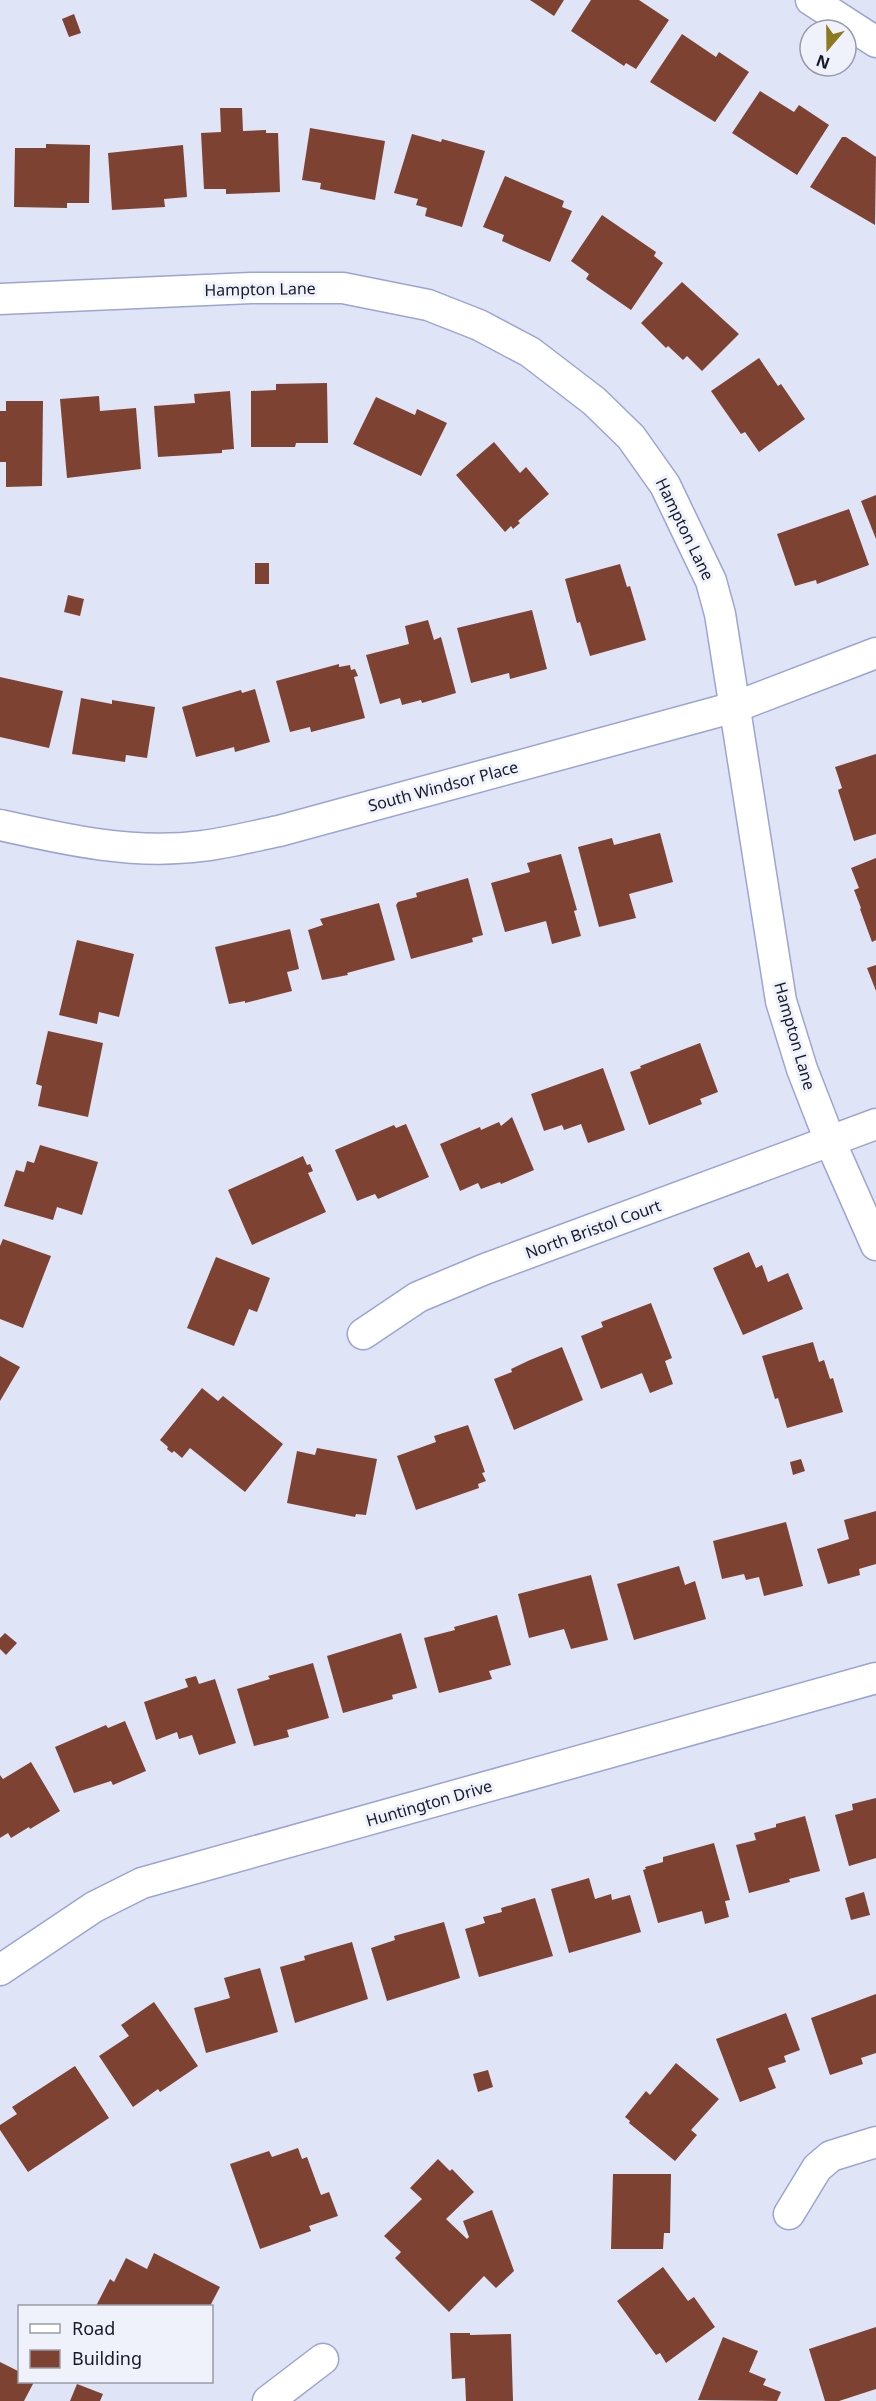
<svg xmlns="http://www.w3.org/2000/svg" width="876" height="2401" font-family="'Noto Sans',sans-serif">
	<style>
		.building { fill: #7e4233 }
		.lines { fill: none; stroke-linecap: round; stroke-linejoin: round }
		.street-casing { stroke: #9ca5d2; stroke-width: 33 }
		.street { stroke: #fff; stroke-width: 30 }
		.labels { text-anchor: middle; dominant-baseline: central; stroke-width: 6; stroke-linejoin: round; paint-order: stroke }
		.street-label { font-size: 16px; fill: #171a2a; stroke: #f0f2fb }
	</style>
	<rect width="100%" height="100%" fill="#e0e4f7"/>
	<g class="building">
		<polygon points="530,0 564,0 554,16"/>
		<polygon points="591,0 639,0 669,20 636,69 626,63 624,66 571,31"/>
		<polygon points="74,14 81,33 69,37 62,19"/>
		<polygon points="682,34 716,57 719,52 749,72 715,122 650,82"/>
		<polygon points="760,91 794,112 799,105 829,125 797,175 732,133"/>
		<polygon points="220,108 242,108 243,131 266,130 266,133 278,133 280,192 226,194 226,189 204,189 201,133 221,132"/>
		<polygon points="310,128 385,141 375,200 320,189 321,183 302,180"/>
		<polygon points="412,134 441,142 442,139 485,151 462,227 425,216 427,208 416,205 418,199 394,193"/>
		<polygon points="842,137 846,137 876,157 875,225 810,187"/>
		<polygon points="46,144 90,145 89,203 67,203 67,208 14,207 15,148 46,148"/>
		<polygon points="183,145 187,197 164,199 165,207 112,210 108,153"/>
		<polygon points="505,176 564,201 562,207 572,211 550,262 502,241 504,235 483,227"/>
		<polygon points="602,215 656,252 654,256 663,263 631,310 586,279 589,274 571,261"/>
		<polygon points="682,282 739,334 702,371 687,356 683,360 668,346 666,348 641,323"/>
		<polygon points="759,358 778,386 781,384 805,419 759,452 745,432 741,434 711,391"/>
		<polygon points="327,383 328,443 296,443 295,447 251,447 251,391 276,390 276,384"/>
		<polygon points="230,391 234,449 222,450 222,453 158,457 154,406 195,403 194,394"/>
		<polygon points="99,396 100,411 136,408 141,469 67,478 60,399"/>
		<polygon points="376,397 415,415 417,409 447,423 421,476 353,444"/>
		<polygon points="6,401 43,401 42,486 6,487 6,462 0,462 0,411 6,411"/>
		<polygon points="494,442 520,473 526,467 549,494 518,521 520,523 513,529 511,526 505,532 456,475"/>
		<polygon points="876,495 876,539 861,501"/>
		<polygon points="849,509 869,565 817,584 816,580 795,586 777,534"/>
		<rect x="255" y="563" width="14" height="21"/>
		<polygon points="620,564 627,587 630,586 646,640 590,656 580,622 577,623 565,579"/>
		<polygon points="68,595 84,599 80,616 64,612"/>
		<polygon points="532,610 547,669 510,679 509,673 471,683 457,628"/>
		<polygon points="428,620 434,640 441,637 456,693 422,703 421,700 402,705 400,698 380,704 366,655 409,644 405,626"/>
		<polygon points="339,664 339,667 350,665 351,670 355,669 358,676 354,677 365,718 311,732 310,727 290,732 276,681"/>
		<polygon points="0,677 63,691 49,748 0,737"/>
		<polygon points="255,689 270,742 235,752 234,747 196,757 182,707 241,690 242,693"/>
		<polygon points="81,698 112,704 112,700 155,707 147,758 126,755 125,762 72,754"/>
		<polygon points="876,754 876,834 854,841 838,790 842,788 835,767"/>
		<polygon points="660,833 673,882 629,894 636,918 599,927 578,847 612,838 614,845"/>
		<polygon points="561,854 577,910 574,911 581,936 552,944 546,921 505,932 491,883 530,872 527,863"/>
		<polygon points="876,858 876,940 872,942 860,909 861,908 854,890 859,888 851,868"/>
		<polygon points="468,878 483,935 472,938 473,942 411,959 396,905 398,902 417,897 416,893"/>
		<polygon points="379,903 395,960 347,973 348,975 322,980 308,930 323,925 320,919"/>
		<polygon points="290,929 299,969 287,972 292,991 245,1003 245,1001 229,1004 215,947"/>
		<polygon points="77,940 134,954 119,1017 99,1012 97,1024 59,1015"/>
		<polygon points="876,965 876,991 867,968"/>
		<polygon points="48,1031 103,1043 88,1117 38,1106 42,1086 36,1084"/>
		<polygon points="700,1043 718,1092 700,1099 702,1104 649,1125 630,1072 641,1068 640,1066"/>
		<polygon points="603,1068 625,1130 588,1143 581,1124 564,1130 562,1125 544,1131 531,1094"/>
		<polygon points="512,1117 534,1170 501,1184 500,1182 481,1189 478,1183 460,1191 440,1144 480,1127 481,1130 499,1122 501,1126"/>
		<polygon points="406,1124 429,1177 378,1199 375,1194 357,1201 335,1150 394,1125 396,1128"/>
		<polygon points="40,1145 98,1162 82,1215 57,1207 53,1220 4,1206 16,1170 24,1172 27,1161 34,1163"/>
		<polygon points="303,1156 307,1165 310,1164 313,1171 308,1173 326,1212 252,1245 228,1190"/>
		<polygon points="3,1239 51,1256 23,1328 0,1319 0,1246"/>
		<polygon points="749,1252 756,1268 762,1265 768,1282 788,1273 803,1309 743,1335 713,1268"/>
		<polygon points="216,1257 270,1278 257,1312 249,1309 234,1346 187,1328"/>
		<polygon points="651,1303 672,1358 665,1361 673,1384 650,1393 642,1373 601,1389 581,1336 603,1327 601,1322"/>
		<polygon points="813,1342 819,1362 824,1360 830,1379 833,1378 843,1412 787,1428 778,1398 775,1399 762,1356"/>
		<polygon points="562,1347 583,1400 514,1430 494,1379 512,1372 511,1369 530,1360"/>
		<polygon points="0,1356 20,1367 0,1401"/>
		<polygon points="202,1388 218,1401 223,1396 283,1444 245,1492 190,1448 182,1458 174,1451 172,1453 167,1449 168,1447 160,1440"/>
		<polygon points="468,1425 485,1472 482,1473 486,1481 478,1484 479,1488 416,1510 397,1456 436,1442 434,1436"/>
		<polygon points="317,1448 377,1459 366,1515 356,1514 355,1517 287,1503 297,1451 315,1455"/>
		<polygon points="801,1459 805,1471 793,1475 790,1462"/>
		<polygon points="876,1511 876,1564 859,1569 860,1575 828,1584 817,1549 849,1539 844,1520"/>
		<polygon points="786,1522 803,1586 764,1596 759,1577 746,1580 744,1574 722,1579 713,1541"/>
		<polygon points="679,1566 685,1585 695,1581 706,1619 634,1640 617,1584"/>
		<polygon points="591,1575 608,1640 571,1649 564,1629 529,1638 518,1594"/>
		<polygon points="497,1615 511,1665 489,1671 492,1679 439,1693 424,1638 455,1630 454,1627"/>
		<polygon points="5,1633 17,1643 6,1655 0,1649 0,1638"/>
		<polygon points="401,1633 417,1688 392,1695 393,1699 343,1713 327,1656"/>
		<polygon points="313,1663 329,1718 287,1730 289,1737 254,1746 237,1689 270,1679 268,1676"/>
		<polygon points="196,1676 199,1684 215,1679 236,1743 199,1755 192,1735 179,1739 177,1732 156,1740 144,1702 188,1687 185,1679"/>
		<polygon points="125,1721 146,1771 113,1785 111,1781 74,1793 55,1747 106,1725 108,1728"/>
		<polygon points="31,1762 60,1811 30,1829 29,1827 11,1838 8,1833 0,1838 0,1775 3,1779"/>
		<polygon points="876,1798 876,1858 849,1866 835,1815 853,1810 852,1804"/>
		<polygon points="805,1816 820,1871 789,1879 790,1882 749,1893 736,1845 756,1840 754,1833 776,1827 776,1824"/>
		<polygon points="714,1843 730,1900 725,1901 729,1917 705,1924 702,1911 658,1923 643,1870 646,1869 645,1867 663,1862 663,1857"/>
		<polygon points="589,1878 595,1899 611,1894 612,1900 630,1895 641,1932 569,1953 551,1889"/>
		<polygon points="864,1892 870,1915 851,1920 845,1898"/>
		<polygon points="535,1898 553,1956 479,1977 465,1929 485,1923 483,1917 502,1912 501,1908"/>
		<polygon points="444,1922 460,1978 387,2001 371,1948 395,1940 394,1936"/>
		<polygon points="352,1942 368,1999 295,2023 280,1967 305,1960 304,1956"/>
		<polygon points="260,1968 278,2032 206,2053 194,2008 230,1998 224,1978"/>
		<polygon points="876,1994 876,2053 861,2058 863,2064 830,2075 811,2018"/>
		<polygon points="154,2002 198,2066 160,2092 158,2089 133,2107 99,2056 129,2036 121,2025"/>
		<polygon points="786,2013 800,2050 784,2056 786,2062 768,2068 776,2088 740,2102 716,2039"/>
		<polygon points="676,2063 719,2099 691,2130 697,2135 675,2161 629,2123 630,2121 625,2117 646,2091 650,2095"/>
		<polygon points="75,2066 109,2118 28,2172 0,2130 0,2125 17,2114 12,2107"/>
		<polygon points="488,2070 493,2087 478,2092 473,2074"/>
		<polygon points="298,2148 302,2159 307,2157 321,2195 329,2192 338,2216 309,2226 311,2231 260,2249 230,2164 269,2151 272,2157"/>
		<polygon points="438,2159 450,2171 452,2169 474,2192 446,2219 467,2239 469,2237 463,2221 492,2210 514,2271 496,2288 484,2276 449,2312 395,2258 401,2252 384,2236 422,2199 410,2188"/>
		<polygon points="613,2174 671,2174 670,2233 664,2233 663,2249 611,2249"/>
		<polygon points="154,2253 220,2287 210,2306 96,2306 110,2279 114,2282 126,2258 147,2269"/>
		<polygon points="663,2267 688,2301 694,2297 715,2327 666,2363 660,2353 656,2355 617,2301"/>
		<polygon points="876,2327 876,2389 839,2401 825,2401 809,2349"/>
		<polygon points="450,2333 470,2333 470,2335 511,2334 513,2401 466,2401 465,2378 452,2379"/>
		<polygon points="723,2337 758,2351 749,2372 766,2379 763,2385 781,2392 777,2401 698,2400"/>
		<polygon points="0,2362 20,2372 20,2382 34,2382 24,2401 0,2401"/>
		<polygon points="77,2384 103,2394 100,2401 70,2401"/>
	</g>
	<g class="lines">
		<g class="street-casing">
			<g id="street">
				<polyline points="811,0 876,42"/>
				<polyline points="0,299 251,288 343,288 428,305 479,325 530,352 594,401 631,437 665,485 711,581 720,614 781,1001 802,1069 830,1141 876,1245"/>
				<path d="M0,825C67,840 133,855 202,846C228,843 254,836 279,831L735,707L876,653"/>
				<polyline points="363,1334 418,1297 485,1269 876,1124"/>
				<polyline points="0,1970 94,1907 142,1883 876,1678"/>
				<polyline points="789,2214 817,2168 831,2156 876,2142"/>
				<polyline points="268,2401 323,2359"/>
			</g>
		</g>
		<use href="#street" class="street"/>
	</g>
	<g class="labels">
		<g class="street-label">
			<text transform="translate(260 289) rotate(-1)">Hampton Lane</text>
			<text transform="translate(685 529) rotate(64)">Hampton Lane</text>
			<text transform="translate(443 786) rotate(-15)">South Windsor Place</text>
			<text transform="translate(795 1036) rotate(74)">Hampton Lane</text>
			<text transform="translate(593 1229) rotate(-20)">North Bristol Court</text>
			<text transform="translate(429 1803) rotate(-16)">Huntington Drive</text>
		</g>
	</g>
	<rect x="18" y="2305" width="195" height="78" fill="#f0f2fb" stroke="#999ca7" stroke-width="1.5"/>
	<rect x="30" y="2324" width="30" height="9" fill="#ffffff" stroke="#999ca7" stroke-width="1.5"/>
	<text x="72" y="2335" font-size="18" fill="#171a2a">Road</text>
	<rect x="30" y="2350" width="30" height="18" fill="#7e4233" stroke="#999ca7" stroke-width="1.5"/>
	<text x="72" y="2365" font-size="18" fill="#171a2a">Building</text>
	<g transform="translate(828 48) rotate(200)"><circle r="28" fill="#f0f2fb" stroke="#999ca7" stroke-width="1.5"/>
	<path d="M0-4.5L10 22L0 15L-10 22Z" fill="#8d791e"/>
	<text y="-9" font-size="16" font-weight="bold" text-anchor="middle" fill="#171a2a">N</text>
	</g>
</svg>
